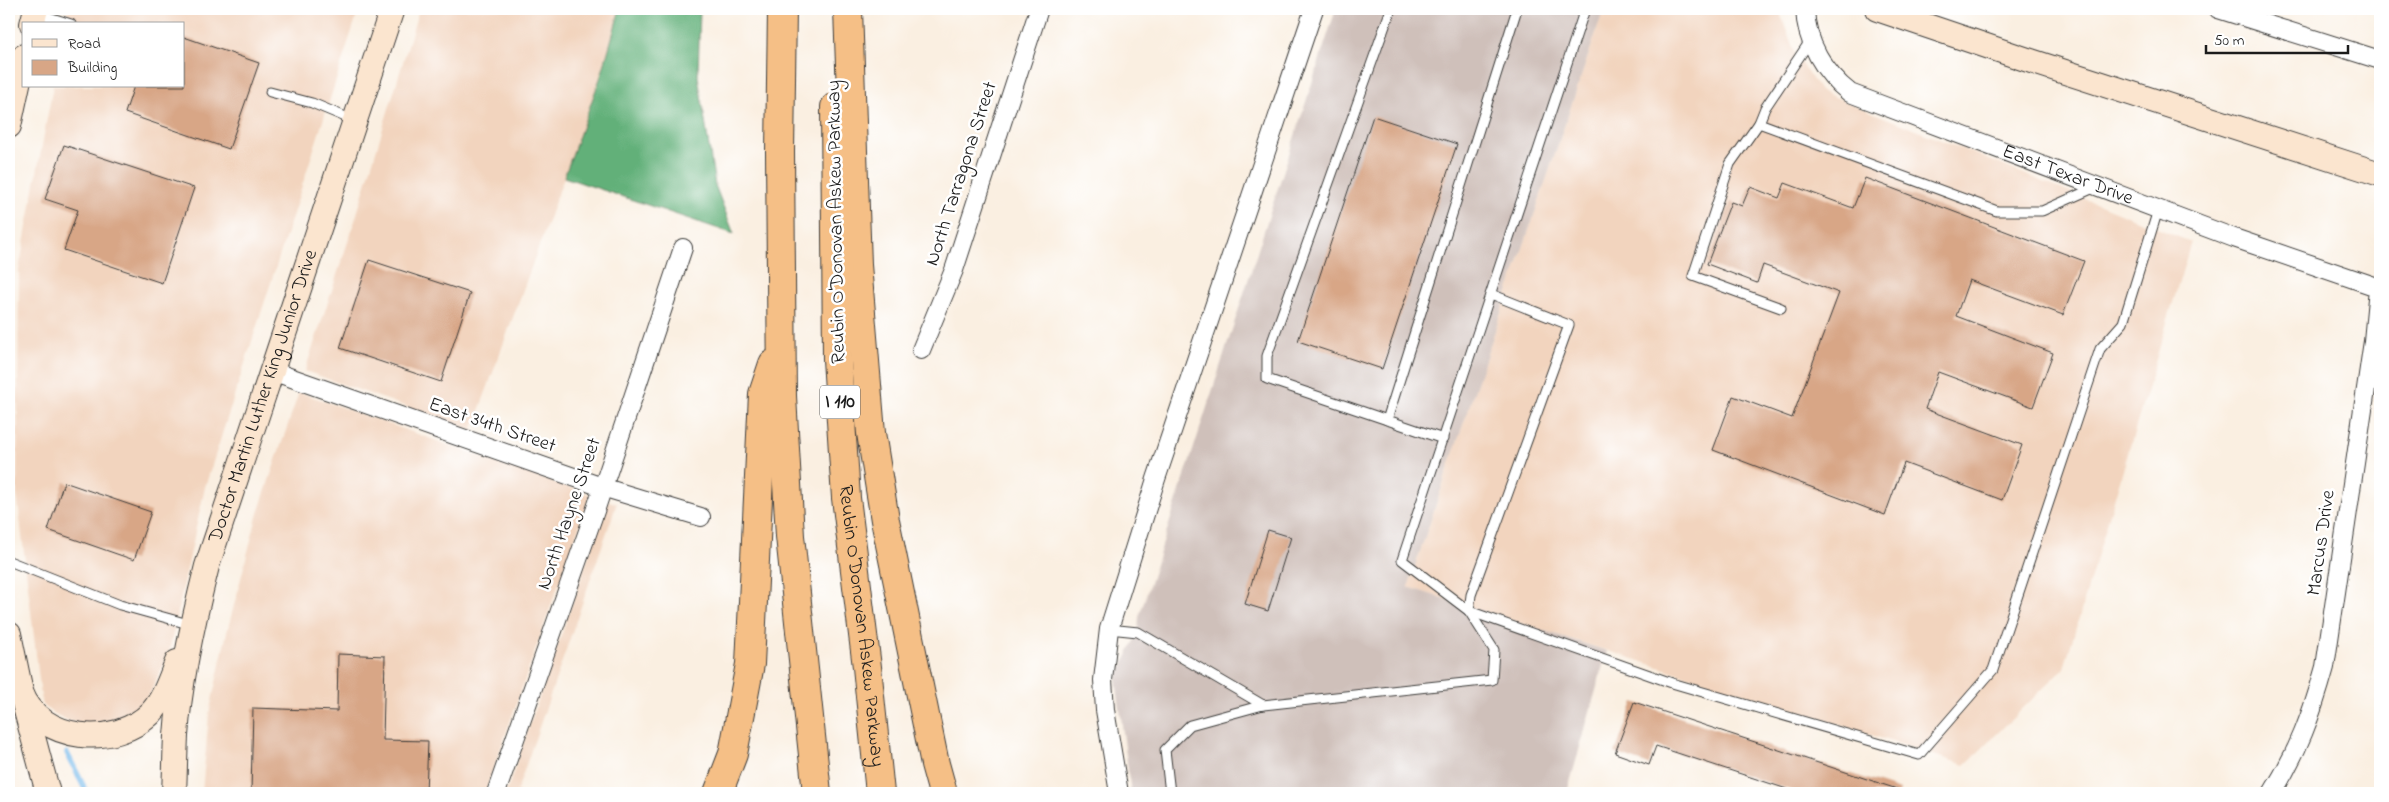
<svg xmlns="http://www.w3.org/2000/svg" width="2389" height="802" font-family="'Indie Flower',sans-serif">
	<style>
		.built { fill: #f2d4be }
		.industrial { fill: #cfc0ba }
		.forest { fill: #62b079; stroke: #3f664a }
		.lines { fill: none; stroke-linecap: round; stroke-linejoin: round }
		.stream { stroke: #74b9ea; stroke-width: 5.5 }
		.building { fill: #d8a686 }
		.service-casing { stroke: #3d3c3a; stroke-width: 11 }
		.minor-casing { stroke: #3d3c3a; stroke-width: 20 }
		.secondary-casing { stroke: #3d3c3a; stroke-width: 26 }
		.motorway-casing { stroke: #3d3c3a; stroke-width: 30 }
		.service { stroke: #fff; stroke-width: 9 }
		.minor { stroke: #fff; stroke-width: 18 }
		.secondary { stroke: #fbe5cf; stroke-width: 24 }
		.motorway { stroke: #f5bf86; stroke-width: 28 }
		.labels { text-anchor: middle; dominant-baseline: central; stroke-width: 5; stroke-linejoin: round; paint-order: stroke }
		.shield { fill: #fff; stroke: #606060; stroke-width: 1 }
		.shield-label { font-size: 19px; font-weight: bold; fill: #1c1c1c }
		.street-label { font-size: 20px; fill: #1c1c1c; stroke: #fff }
	</style>
	<rect width="100%" height="100%" fill="#fff"/>
	<filter id="ink" filterUnits="userSpaceOnUse"><feTurbulence type="fractalNoise" baseFrequency=".02" numOctaves="2"/><feDisplacementMap in="SourceGraphic" scale="10" xChannelSelector="R" yChannelSelector="G"/><feConvolveMatrix kernelMatrix="1 2 1 2 8 2 1 2 1" color-interpolation-filters="sRGB"/></filter>
	<filter id="wash" filterUnits="userSpaceOnUse"><feTurbulence type="fractalNoise" baseFrequency=".0096" numOctaves="4" result="noise"/><feDisplacementMap in="SourceGraphic" scale="20" xChannelSelector="R" yChannelSelector="G"/><feGaussianBlur stdDeviation="1.12" result="paint"/><feColorMatrix in="noise" values="0 0 0 0 0 0 0 0 0 0 0 0 0 0 0 0 0 1.4 0 .05"/><feComposite in="paint" operator="in"/></filter>
	<g filter="url(#wash)">
		<rect width="100%" height="100%" fill="#faefe1"/>
		<g class="built">
			<polygon points="68,9 359,9 205,487 168,656 144,706 117,722 83,725 67,720 51,712 42,704 17,494 19,270 53,86 184,86 184,24 64,24"/>
			<polygon points="419,9 620,9 602,73 472,430 305,371 353,227"/>
			<polygon points="1604,9 1768,9 1780,13 1795,53 1820,91 2191,242 2064,668 1965,765 1408,587"/>
			<polygon points="299,392 590,495 485,793 202,793 209,714 227,632 258,513"/>
			<polygon points="608,501 617,503 517,791 521,793 506,793"/>
		</g>
		<polygon class="industrial" points="1336,9 1604,9 1408,587 1607,651 1567,793 1131,793 1116,679 1138,632 1139,617"/>
		<polygon class="forest" points="620,9 700,9 698,76 715,185 734,234 564,177 602,73"/>
		<g class="lines">
			<polyline class="stream" points="67,753 87,793"/>
		</g>
		<g id="blocks">
			<g class="building">
				<polygon points="184,37 259,63 229,149 125,113 134,86 184,86"/>
				<polygon points="1373,116 1457,144 1382,369 1298,341"/>
				<polygon points="64,145 194,188 162,283 64,250 78,210 45,199"/>
				<polygon points="1865,178 2084,261 2063,315 1969,280 1956,316 2053,353 2033,407 1938,372 1925,409 2022,445 2002,500 1904,463 1885,515 1713,450 1733,396 1792,418 1839,293 1763,265 1757,283 1707,264 1731,202 1742,206 1750,187 1779,198 1785,183 1853,208"/>
				<polygon points="369,260 470,293 441,382 340,348"/>
				<polygon points="64,482 151,512 134,560 48,530"/>
				<polygon points="1268,530 1291,537 1268,611 1245,604"/>
				<polygon points="338,654 385,656 383,740 428,741 426,793 251,793 253,708 337,711"/>
				<polygon points="1634,702 1900,790 1899,793 1799,793 1656,746 1649,765 1615,753"/>
			</g>
		</g>
	</g>
	<g filter="url(#ink)">
		<use href="#blocks" fill-opacity="0" stroke="#3d3c3a" stroke-width="1"/>
		<g class="lines">
			<g class="service-casing">
				<g id="service">
					<polyline points="1391,9 1267,356 1267,379 1443,439"/>
					<polyline points="36,13 71,24"/>
					<polyline points="1810,41 1765,108 1759,123 1997,211 2042,211 2096,187"/>
					<polyline points="270,92 312,103 355,121"/>
					<polyline points="1759,123 1730,164 1693,276 1781,308"/>
					<polyline points="1491,294 1569,325 1471,595 1469,611 1672,683 1919,755 1993,670 2100,349 2123,323 2158,210"/>
					<polyline points="1387,420 1517,9"/>
					<polyline points="9,561 120,605 192,625"/>
					<polyline points="1109,629 1138,632 1263,705 1492,680 1494,650 1469,611 1402,560 1585,9"/>
					<polyline points="1170,793 1165,750 1190,725 1263,705"/>
				</g>
			</g>
			<g class="minor-casing">
				<g id="minor">
					<path id="s1" d="M1805,9C1806,42 1824,73 1850,93L2234,238L2380,288"/>
					<polyline points="2218,9 2380,60"/>
					<polyline points="921,350 954,270 1039,9"/>
					<polyline points="272,371 602,487 701,517"/>
					<polyline points="496,793 595,511 683,248"/>
					<polyline points="1119,793 1105,710 1103,680 1109,629 1156,479 1314,9"/>
					<path d="M2272,793C2298,752 2312,714 2325,667L2373,341L2378,288"/>
				</g>
			</g>
			<g class="secondary-casing">
				<g id="secondary">
					<polyline points="1877,9 2025,59 2380,174"/>
					<polyline points="32,24 36,9"/>
					<polyline points="9,126 24,56"/>
					<polyline points="9,634 21,692 48,793"/>
					<path d="M21,692C40,743 116,748 151,713C164,699 170,679 177,662"/>
					<path id="s2" d="M174,793C175,774 175,755 176,736C180,679 193,621 207,566L392,9"/>
				</g>
			</g>
			<g class="motorway-casing">
				<g id="motorway">
					<polyline points="782,9 780,152 782,396 790,536 817,793"/>
					<polyline points="848,9 857,265 871,433 885,520 935,764 943,793"/>
					<path id="s3" d="M835,107L837,359L846,498L867,667L880,793"/>
					<polyline points="718,793 733,754 750,664 763,394 773,364"/>
				</g>
			</g>
			<use href="#service" class="service"/>
			<use href="#minor" class="minor"/>
			<use href="#secondary" class="secondary"/>
			<use href="#motorway" class="motorway"/>
		</g>
	</g>
	<g class="labels">
		<rect class="shield" x="820" y="385.5" width="40" height="33" rx="4"/>
		<g class="shield-label">
			<text x="840" y="402">I 110</text>
		</g>
		<g class="street-label">
			<text transform="translate(962 174) rotate(-72)">North Tarragona Street</text>
			<text stroke="none"><textPath href="#s1" startOffset="331">East Texar Drive</textPath></text>
			<text transform="translate(837 222) rotate(-91)">Reubin O'Donovan Askew Parkway</text>
			<text stroke="none"><textPath href="#s2" startOffset="409">Doctor Martin Luther King Junior Drive</textPath></text>
			<text transform="translate(492 426) rotate(19)">East 34th Street</text>
			<text transform="translate(570 514) rotate(-71)">North Hayne Street</text>
			<text transform="translate(2322 543) rotate(-82)">Marcus Drive</text>
			<text stroke="none"><textPath href="#s3" startOffset="520">Reubin O'Donovan Askew Parkway</textPath></text>
		</g>
	</g>
	<rect width="2389" height="802" fill="none" stroke="#fff" stroke-width="30"/>
	<rect x="22" y="22" width="162" height="65" fill="#ffffff" stroke="#a4a4a4"/>
	<rect x="32" y="39" width="25" height="8" fill="#fbe5cf" stroke="#a4a4a4"/>
	<text x="68" y="48" font-size="15" fill="#1c1c1c">Road</text>
	<rect x="32" y="60" width="25" height="15" fill="#d8a686" stroke="#a4a4a4"/>
	<text x="68" y="72" font-size="15" fill="#1c1c1c">Building</text>
	<path d="M2206 45v8h142v-8" fill="none" stroke="#1c1c1c" stroke-width="2.5"/>
	<text x="2214" y="45" font-size="15" fill="#1c1c1c" stroke="#ffffff" stroke-width="4" paint-order="stroke">50 m</text>
</svg>
